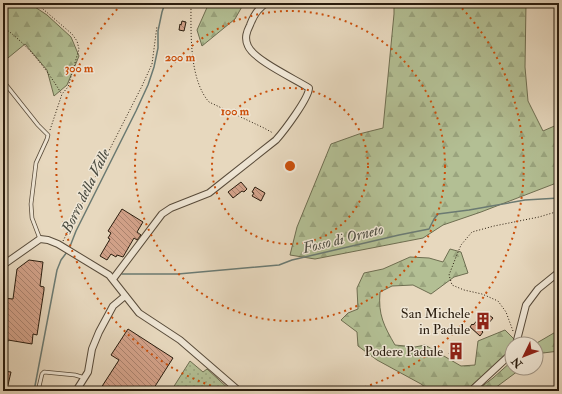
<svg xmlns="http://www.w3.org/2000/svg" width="562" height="394" font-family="'IM FELL Double Pica',serif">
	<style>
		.grass { fill: url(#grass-dots); stroke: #6e6e51 }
		.forest { fill: url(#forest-firs); stroke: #6e6e51 }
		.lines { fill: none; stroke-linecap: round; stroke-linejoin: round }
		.stream { stroke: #6b7a72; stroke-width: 1.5 }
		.building { fill: url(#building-back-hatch); stroke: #291c0e }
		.service-casing { stroke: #584b3a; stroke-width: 4.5 }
		.minor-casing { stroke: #584b3a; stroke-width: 8 }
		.path { stroke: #291c0e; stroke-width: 1; stroke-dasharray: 1 2; stroke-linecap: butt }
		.service { stroke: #efe6d5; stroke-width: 3 }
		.minor { stroke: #efe6d5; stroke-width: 6 }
		.ring { fill: none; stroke: #cb500c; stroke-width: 2; stroke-dasharray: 2 4 }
		.labels { text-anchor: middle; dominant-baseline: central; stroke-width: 3; stroke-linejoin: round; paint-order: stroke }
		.poi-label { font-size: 14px; fill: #291c0e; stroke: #efe6d5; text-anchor: end }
		.water-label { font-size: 15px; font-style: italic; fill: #4a4b40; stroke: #efe6d5 }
		.centre { fill: #cb500c; stroke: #efe6d5; stroke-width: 2 }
		.ring-label { font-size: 12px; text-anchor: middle; font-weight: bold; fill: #cb500c; stroke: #efe6d5; stroke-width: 3; stroke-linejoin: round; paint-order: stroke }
	</style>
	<defs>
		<pattern id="grass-dots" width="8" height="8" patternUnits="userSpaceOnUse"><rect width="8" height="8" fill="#b3bf94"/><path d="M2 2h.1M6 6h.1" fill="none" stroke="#9aa47e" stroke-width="1.8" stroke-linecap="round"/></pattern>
		<pattern id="forest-firs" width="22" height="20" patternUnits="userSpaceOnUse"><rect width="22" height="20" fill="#b3bf94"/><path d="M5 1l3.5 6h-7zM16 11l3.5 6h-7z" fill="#9aa47e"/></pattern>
		<pattern id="building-back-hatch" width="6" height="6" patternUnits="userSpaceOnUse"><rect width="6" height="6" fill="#d4a38b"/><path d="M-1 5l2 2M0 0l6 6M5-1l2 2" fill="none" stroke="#ac8470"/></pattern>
	</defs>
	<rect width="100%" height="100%" fill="#e7d8be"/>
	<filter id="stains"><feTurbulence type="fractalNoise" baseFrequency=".005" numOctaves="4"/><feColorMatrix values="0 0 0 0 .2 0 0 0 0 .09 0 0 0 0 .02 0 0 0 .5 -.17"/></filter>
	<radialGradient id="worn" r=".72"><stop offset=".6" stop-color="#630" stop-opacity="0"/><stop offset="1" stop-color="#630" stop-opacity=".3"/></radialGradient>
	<polygon class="grass" points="190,361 203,372 207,369 231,391 171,391"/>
	<g class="forest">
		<polygon points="3,3 29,3 47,15 71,37 79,56 67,85 54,96 47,70 25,44 3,62"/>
		<polygon points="209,3 244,3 235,19 202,46 197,30"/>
		<polygon points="394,3 526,3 525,67 528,101 543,131 559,124 559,182 481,212 443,225 423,238 315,259 290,255 297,227 331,144 359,134 383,128 394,14"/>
		<path d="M450,249L461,252L468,273L454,277L431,294L413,285L392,286L380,292C378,315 384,326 395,345L415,347L425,345L461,366L475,365L478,341L505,330L514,339V343L512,344L510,351L466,391H430L421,384L377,360L358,346L357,332L341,320L348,313L358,309L357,288L364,273L383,269L410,257L429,258L443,262Z"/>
		<polygon points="559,330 559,351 543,353 536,358 536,344 535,344"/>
		<polygon points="512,361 512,368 522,368 491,391 476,391 493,378"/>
	</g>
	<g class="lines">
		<g class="stream">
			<polyline points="69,249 76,231 136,111 148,85 154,67 158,48 158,31 162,12 165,3"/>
			<polyline points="122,274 178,274 279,265 292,260 399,235 429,229 434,219 438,214 469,210 525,200 559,198"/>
			<polyline points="34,391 57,270 61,260 67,252"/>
			<polyline points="545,391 559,386"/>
		</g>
	</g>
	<g class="building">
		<polygon points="182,21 186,22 184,31 179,30 180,24 181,25"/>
		<polygon points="241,182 247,189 244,192 242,191 233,198 228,192"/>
		<polygon points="255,187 265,193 261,201 252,196 254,193 252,192"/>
		<polygon points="122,209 143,222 137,232 141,235 137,240 134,238 123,257 117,255 116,257 111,254 107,260 100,256 110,239 108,238 111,233 108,231"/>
		<polygon points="29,260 43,262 40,286 44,287 44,290 37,335 33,334 32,344 8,340 7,345 3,344 3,298 13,299 17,269"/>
		<polygon points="485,312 493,318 482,331 483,332 480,336 470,327 472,324 473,325"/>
		<polygon points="128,329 173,358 152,391 99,391 119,360 111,355"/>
		<polygon points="452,346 462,349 459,360 453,358 454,356 449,354"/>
		<polygon points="3,371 11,372 8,385 3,384"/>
	</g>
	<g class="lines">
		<g class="service-casing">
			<g id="service">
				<polyline points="3,81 38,125 48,135 47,139 36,163 31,204 32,218 40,239"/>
				<polyline points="38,391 42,374 44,372 75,375 85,378"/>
			</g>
		</g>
		<g class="minor-casing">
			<g id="minor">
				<polyline points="3,265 40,239 48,240 58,244 109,275 139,313 180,340 239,391"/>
				<path d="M113,279L162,214L171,208L209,193L276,140C284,131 309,98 309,88C295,79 254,60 248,46C244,38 247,31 250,25C253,17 259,7 267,3"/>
				<polyline points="516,344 526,305 538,289 559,272"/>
				<polyline points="76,391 88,372 92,349 99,332 113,306 125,296"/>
				<polyline points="471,391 512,353"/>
			</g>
		</g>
		<g class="path">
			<polyline points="36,3 72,34 77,41 79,49 68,87 62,94 50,130"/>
			<path d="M191,3C191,33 189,79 209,102L264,128L273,133"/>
			<path d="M3,27C27,44 46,68 61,93"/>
			<polyline points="63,241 142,86 152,64 157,26"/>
			<polyline points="513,331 506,312 498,301 482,294 464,290 452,285 449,275 456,257 461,245 472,232 494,226 539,217 559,211"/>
		</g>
		<use href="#service" class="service"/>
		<use href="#minor" class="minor"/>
	</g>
	<g class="ring">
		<circle cx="290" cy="166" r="78"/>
		<circle cx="290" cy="166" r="155"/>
		<path d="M228 391A233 233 0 0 1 122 4M458 4A233 233 0 0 1 352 391"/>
	</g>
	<defs>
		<g id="building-bare" transform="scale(1.38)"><path d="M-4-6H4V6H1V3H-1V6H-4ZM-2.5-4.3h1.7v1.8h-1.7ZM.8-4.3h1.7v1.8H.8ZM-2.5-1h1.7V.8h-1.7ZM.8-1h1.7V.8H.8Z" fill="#8f2418" stroke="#efe6d5" stroke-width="2.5" paint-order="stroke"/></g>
	</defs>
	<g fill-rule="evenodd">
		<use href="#building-bare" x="483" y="321"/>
		<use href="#building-bare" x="456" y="351"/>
	</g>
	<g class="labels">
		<g class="poi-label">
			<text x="470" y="313">San Michele<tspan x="470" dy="16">in Padule</tspan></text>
			<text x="443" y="351">Podere Padule</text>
		</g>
		<g class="water-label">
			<text transform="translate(86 191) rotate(-64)">Borro della Valle</text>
			<text transform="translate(343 239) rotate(-14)">Fosso di Orneto</text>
		</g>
	</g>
	<circle cx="290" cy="166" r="6" class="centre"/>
	<g class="ring-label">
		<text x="180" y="61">200 m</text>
		<text x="79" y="72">300 m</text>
		<text x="235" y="115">100 m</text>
	</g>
	<rect width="562" height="394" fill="none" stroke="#e7d8be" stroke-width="16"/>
	<rect x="4" y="4" width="554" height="386" fill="none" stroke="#291c0e" stroke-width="2"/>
	<rect x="8" y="8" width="546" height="378" fill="none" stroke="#291c0e"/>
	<g transform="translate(524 356) rotate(227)"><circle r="19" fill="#efe6d5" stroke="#a09585"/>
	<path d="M0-3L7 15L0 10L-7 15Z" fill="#8f2418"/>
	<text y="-6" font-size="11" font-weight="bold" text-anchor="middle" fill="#291c0e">N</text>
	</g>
	<rect width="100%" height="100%" filter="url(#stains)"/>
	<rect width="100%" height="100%" fill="url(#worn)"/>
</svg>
